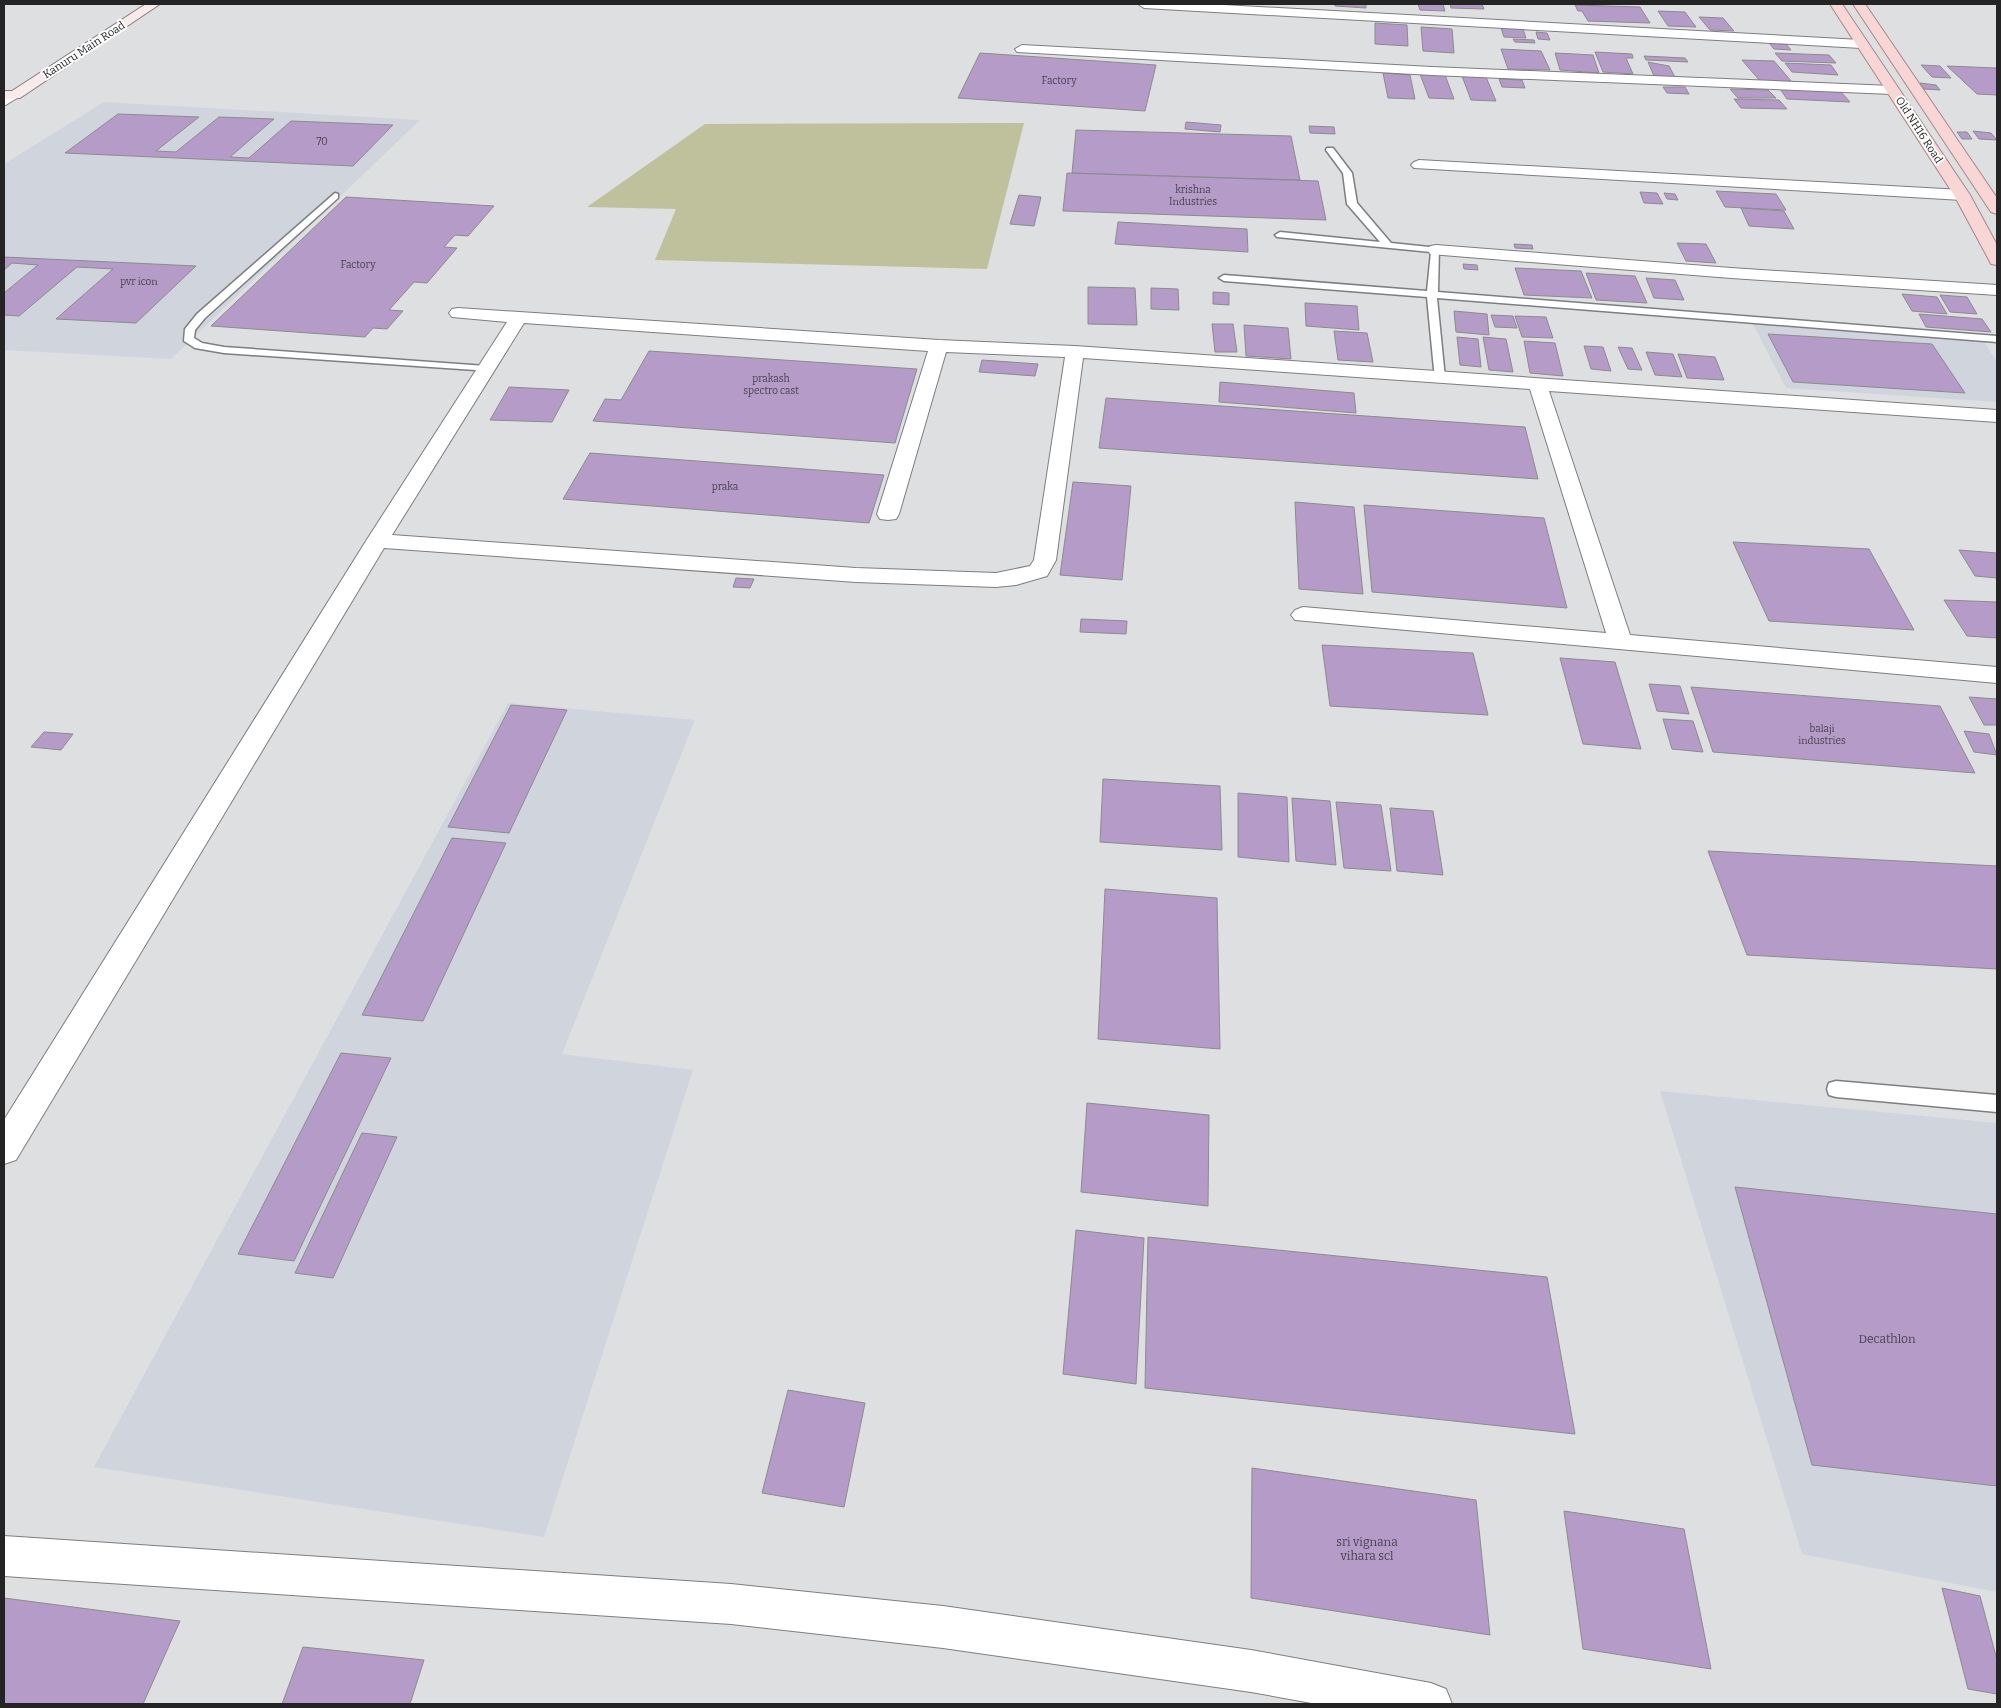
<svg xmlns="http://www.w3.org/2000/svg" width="2001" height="1708" font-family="Bitter,serif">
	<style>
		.built { fill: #d0d4dd }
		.green { fill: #bfc19d }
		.building { fill: #b49bc8; stroke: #8c8b8d }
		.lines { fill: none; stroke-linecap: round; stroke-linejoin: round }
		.service-casing { stroke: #7d7e80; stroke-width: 3 }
		.minor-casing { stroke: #7d7e80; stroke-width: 2 }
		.tertiary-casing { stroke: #7d7e80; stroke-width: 2 }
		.secondary-casing { stroke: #7d7e80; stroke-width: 2 }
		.primary-casing { stroke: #a98685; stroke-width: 2 }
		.service { fill: #fff; fill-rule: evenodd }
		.minor { fill: #fff; fill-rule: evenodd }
		.tertiary { fill: #fff; fill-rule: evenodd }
		.secondary { fill: #fbeaea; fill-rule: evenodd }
		.primary { fill: #f7d6d5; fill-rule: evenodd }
		.labels { text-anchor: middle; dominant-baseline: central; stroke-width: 4; stroke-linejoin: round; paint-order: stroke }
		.number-label { font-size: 10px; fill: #48424e }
		.far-street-label { font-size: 11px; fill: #242425; stroke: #fff }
		.near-number-label { font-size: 12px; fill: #48424e }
	</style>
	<rect width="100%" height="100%" fill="#dedfe1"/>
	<g class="built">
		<polygon points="104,102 420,120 171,359 4,350 4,164"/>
		<polygon points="1753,324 1984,342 1997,362 1997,402 1786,388"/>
		<polygon points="508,703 695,720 562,1054 693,1070 544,1537 94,1467"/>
		<polygon points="1660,1091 1997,1123 1997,1592 1802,1554"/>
	</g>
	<polygon class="green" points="1024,123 987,269 655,260 676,209 587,207 705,124"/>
	<g class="building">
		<polygon points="1335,4 1366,4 1366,8 1335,6"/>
		<polygon points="1418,4 1443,4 1445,11 1420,10"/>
		<polygon points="1450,4 1482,4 1484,9 1451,8"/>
		<polygon points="1575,5 1640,7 1650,23 1588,21 1582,11 1578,11"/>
		<polygon points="1658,11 1685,12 1696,27 1668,26"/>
		<polygon points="1699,17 1723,18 1734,31 1710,30"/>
		<polygon points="1375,23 1407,25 1408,46 1375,44"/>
		<polygon points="1421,27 1452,29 1454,53 1423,51"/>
		<polygon points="1501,28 1523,29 1526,38 1504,37"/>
		<polygon points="1536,32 1547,33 1550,40 1538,39"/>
		<polygon points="1513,39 1534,40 1535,43 1515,42"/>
		<polygon points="1769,43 1786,44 1791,50 1774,49"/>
		<polygon points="1501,49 1541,51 1550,70 1508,69"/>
		<polygon points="1595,52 1632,54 1633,58 1626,58 1633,74 1603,72"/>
		<polygon points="980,53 1156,65 1145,111 958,98"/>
		<polygon points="1555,53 1593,55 1599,73 1560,70"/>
		<polygon points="1775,53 1829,55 1836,63 1782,61"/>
		<polygon points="1644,56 1685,58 1688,62 1646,60"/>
		<polygon points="1742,60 1774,61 1792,82 1760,81"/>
		<polygon points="1648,62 1669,66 1675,77 1654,76"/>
		<polygon points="1785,63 1831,65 1838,75 1792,72"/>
		<polygon points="1921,65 1940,66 1951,78 1932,77"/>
		<polygon points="1947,66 1997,68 1997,95 1977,94"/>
		<polygon points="1383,73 1410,75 1415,99 1388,98"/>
		<polygon points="1420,74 1445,75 1454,99 1429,98"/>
		<polygon points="1462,76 1486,77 1496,101 1471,100"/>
		<polygon points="1499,79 1522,80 1525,88 1502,87"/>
		<polygon points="1920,83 1936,85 1940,90 1924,89"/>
		<polygon points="1663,87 1685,87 1689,94 1667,93"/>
		<polygon points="1730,89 1768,90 1776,98 1738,98"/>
		<polygon points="1780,89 1841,92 1850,102 1787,99"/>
		<polygon points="1734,99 1779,100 1787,109 1741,108"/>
		<polygon points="118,114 199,117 156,151 176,152 219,117 274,119 230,157 249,158 291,121 393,125 353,166 65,153"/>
		<polygon points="1186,122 1221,125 1220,132 1185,129"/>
		<polygon points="1309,126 1334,127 1335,134 1310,133"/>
		<polygon points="1076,130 1291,136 1300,180 1072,173"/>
		<polygon points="1973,131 1991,133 1997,140 1979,139"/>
		<polygon points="1957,132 1967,132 1972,139 1962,139"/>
		<polygon points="1067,173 1318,181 1326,220 1063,211"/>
		<polygon points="1716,191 1776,194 1786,210 1725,207"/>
		<polygon points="1640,192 1657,193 1663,204 1644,203"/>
		<polygon points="1664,193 1675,194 1678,200 1667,199"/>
		<polygon points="1019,195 1041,197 1034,226 1010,224"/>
		<polygon points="346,197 494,206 468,236 455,235 444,247 457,248 427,283 414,282 389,310 403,311 387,329 373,328 365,337 211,326"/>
		<polygon points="1741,208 1784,211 1794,229 1749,226"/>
		<polygon points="1118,222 1247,229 1248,252 1115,244"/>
		<polygon points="1677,243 1706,244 1716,263 1686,261"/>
		<polygon points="1514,244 1532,245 1533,249 1515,248"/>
		<polygon points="4,257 196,266 136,323 56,319 113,269 77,267 19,316 4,315 4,293 38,265 12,263 4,270"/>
		<polygon points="1463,264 1477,265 1478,270 1464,269"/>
		<polygon points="1515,268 1581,271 1592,298 1524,295"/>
		<polygon points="1586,273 1635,276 1647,303 1596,300"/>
		<polygon points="1646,278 1675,280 1684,300 1654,298"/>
		<polygon points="1088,287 1135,288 1137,325 1088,324"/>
		<polygon points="1151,288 1178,289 1179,310 1151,309"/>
		<polygon points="1213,292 1229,293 1229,305 1213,304"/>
		<polygon points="1902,294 1937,297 1947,314 1912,311"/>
		<polygon points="1940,295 1967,297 1977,314 1950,312"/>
		<polygon points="1305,303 1357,306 1359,330 1306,326"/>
		<polygon points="1454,311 1487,314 1489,335 1456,332"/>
		<polygon points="1919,314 1982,319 1991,332 1926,327"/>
		<polygon points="1491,315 1513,316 1517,328 1495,327"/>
		<polygon points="1515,316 1546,317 1553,338 1522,337"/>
		<polygon points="1212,324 1233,324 1237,352 1215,352"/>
		<polygon points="1244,325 1288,328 1291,359 1246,356"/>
		<polygon points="1334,331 1367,333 1373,362 1338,360"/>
		<polygon points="1768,334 1932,344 1965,393 1793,382"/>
		<polygon points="1457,337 1478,339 1481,367 1460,365"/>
		<polygon points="1483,337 1506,339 1513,372 1489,370"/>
		<polygon points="1524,341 1555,343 1563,376 1530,373"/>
		<polygon points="1584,346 1603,347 1611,371 1591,369"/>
		<polygon points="1618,347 1632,348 1642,370 1628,369"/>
		<polygon points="649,351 917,369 895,443 593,421 605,399 621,400"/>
		<polygon points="1646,352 1673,354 1682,377 1655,375"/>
		<polygon points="1678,354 1715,357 1724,380 1687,378"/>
		<polygon points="982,360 1038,364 1035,376 979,372"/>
		<polygon points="1220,382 1354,393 1356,413 1219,402"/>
		<polygon points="509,387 569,390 552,422 490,420"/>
		<polygon points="1106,398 1525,427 1538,479 1099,448"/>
		<polygon points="590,453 884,475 869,523 563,499"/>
		<polygon points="1073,482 1131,486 1122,580 1060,575"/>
		<polygon points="1295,502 1354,507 1363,594 1299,589"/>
		<polygon points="1364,505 1544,518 1567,608 1372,592"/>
		<polygon points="1733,542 1869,549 1914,630 1769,621"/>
		<polygon points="1959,550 1997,553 1997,578 1975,576"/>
		<polygon points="736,578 754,579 750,588 733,587"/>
		<polygon points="1944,600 1997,602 1997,638 1967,636"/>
		<polygon points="1081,619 1127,621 1126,634 1080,632"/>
		<polygon points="1322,645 1473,653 1488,715 1330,706"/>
		<polygon points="1560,658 1615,662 1641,749 1583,744"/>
		<polygon points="1649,684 1680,686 1689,714 1657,711"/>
		<polygon points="1691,687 1940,706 1975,773 1713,752"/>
		<polygon points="1969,697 1997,699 1997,725 1984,725"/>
		<polygon points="511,705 567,710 509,833 448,827"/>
		<polygon points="1663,719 1693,721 1703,752 1672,749"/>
		<polygon points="1964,731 1989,734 1997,755 1974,752"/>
		<polygon points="44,732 73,734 61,750 31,747"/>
		<polygon points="1103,779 1220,786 1222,850 1100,842"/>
		<polygon points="1238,793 1287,797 1289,862 1238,857"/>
		<polygon points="1292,798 1330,801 1336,865 1296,861"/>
		<polygon points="1336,802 1381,805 1391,871 1344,868"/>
		<polygon points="1390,808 1433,811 1443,875 1397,871"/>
		<polygon points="452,838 506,843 423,1021 362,1015"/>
		<polygon points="1708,851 1997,866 1997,969 1747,955"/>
		<polygon points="1105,889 1217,898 1220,1049 1098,1039"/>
		<polygon points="341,1053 391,1058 294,1261 238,1254"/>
		<polygon points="1087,1103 1209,1115 1208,1206 1081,1192"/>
		<polygon points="362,1133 397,1137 333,1278 295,1273"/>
		<polygon points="1735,1187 1997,1214 1997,1486 1812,1465"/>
		<polygon points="1076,1230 1144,1238 1136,1384 1063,1374"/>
		<polygon points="1148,1237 1547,1277 1575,1434 1145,1388"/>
		<polygon points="788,1390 865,1403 844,1507 762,1493"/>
		<polygon points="1252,1468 1476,1500 1490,1635 1251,1598"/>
		<polygon points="1564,1511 1684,1529 1711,1669 1583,1649"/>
		<polygon points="1942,1588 1980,1596 1997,1660 1997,1694 1968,1689"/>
		<polygon points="4,1598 180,1621 143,1704 4,1704"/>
		<polygon points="303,1647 424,1660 410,1704 282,1704"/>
	</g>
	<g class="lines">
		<g class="service-casing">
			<g id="service">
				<polygon points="1327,148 1333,148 1352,173 1357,203 1391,243 1439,248 1438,292 1997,336 1997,342 1437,298 1445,378 1439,381 1435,380 1427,297 1224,281 1219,278 1224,275 1427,291 1431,252 1277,237 1275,235 1280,232 1380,242 1347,204 1343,173 1326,150"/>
				<polygon points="335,193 338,194 338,198 205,318 195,330 194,338 202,343 224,347 486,366 490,367 490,371 224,353 195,348 184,341 185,329 197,314"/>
				<polygon points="1836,1081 1997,1095 1997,1112 1836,1097 1829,1095 1827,1089 1829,1083"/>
			</g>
		</g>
		<g class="minor-casing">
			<g id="minor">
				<polygon points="1138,4 1206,4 1861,40 1867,44 1861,48 1144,8"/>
				<polygon points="1022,45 1432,67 1892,86 1899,90 1892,94 1432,75 1017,52 1015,49"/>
				<polygon points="1419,160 1962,190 1970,195 1962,200 1414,168 1411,165 1414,162"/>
				<polygon points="1436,245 1731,268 1997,285 1997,295 1731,278 1430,254 1428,250 1430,246"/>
				<path d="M458,308L939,340L1075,346L1997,410V422L1549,391L1630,635L1997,667V683L1295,620L1291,615L1295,610L1303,607L1606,633L1530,389L1083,358L1056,560L1047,576L1016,585L996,587L856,582L384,548L16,1160L4,1164V1120L366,541L507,322L452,317L449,313L452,309ZM524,323L928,351L877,514L880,519L888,520L896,519L899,514L946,352L1065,357L1034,560L1030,566L996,573L856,568L392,535Z"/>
				<polygon points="4,1536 731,1584 943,1606 1251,1650 1431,1683 1446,1689 1452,1704 1317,1704 1251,1692 943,1648 731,1624 4,1576"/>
			</g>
		</g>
		<g class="tertiary-casing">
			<polygon id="tertiary" points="15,91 20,92 22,95 4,106 4,96"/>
		</g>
		<g class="secondary-casing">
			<polygon id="secondary" points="146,4 160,4 20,98 4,99 4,91 12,91"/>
		</g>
		<g class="primary-casing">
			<g id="primary">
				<polygon points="1830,4 1842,4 1970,195 1997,245 1997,265 1991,264 1989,260 1954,195"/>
				<polygon points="1853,4 1865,4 1997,198 1997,214 1991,212 1989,209"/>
			</g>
		</g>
		<use href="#service" class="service"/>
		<use href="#minor" class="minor"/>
		<use href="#tertiary" class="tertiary"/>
		<use href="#secondary" class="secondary"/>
		<use href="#primary" class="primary"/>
	</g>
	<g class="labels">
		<g class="number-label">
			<text x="1059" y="81">Factory</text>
			<text x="322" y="142">70</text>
			<text x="1193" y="190">krishna<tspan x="1193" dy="12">Industries</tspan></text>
			<text x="358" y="265">Factory</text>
			<text x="139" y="282">pvr icon</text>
			<text x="771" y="379">prakash<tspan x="771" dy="12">spectro cast</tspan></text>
			<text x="725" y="487">praka</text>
			<text x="1822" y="729">balaji<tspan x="1822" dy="12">industries</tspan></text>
		</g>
		<g class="far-street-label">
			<text transform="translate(84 50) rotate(-33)">Kanuru Main Road</text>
			<text transform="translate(1919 130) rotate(57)">Old NH16 Road</text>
		</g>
		<g class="near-number-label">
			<text x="1887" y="1339">Decathlon</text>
			<text x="1367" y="1542">sri vignana<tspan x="1367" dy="14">vihara scl</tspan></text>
		</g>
	</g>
	<rect width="2001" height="1708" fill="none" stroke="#242425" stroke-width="10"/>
</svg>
